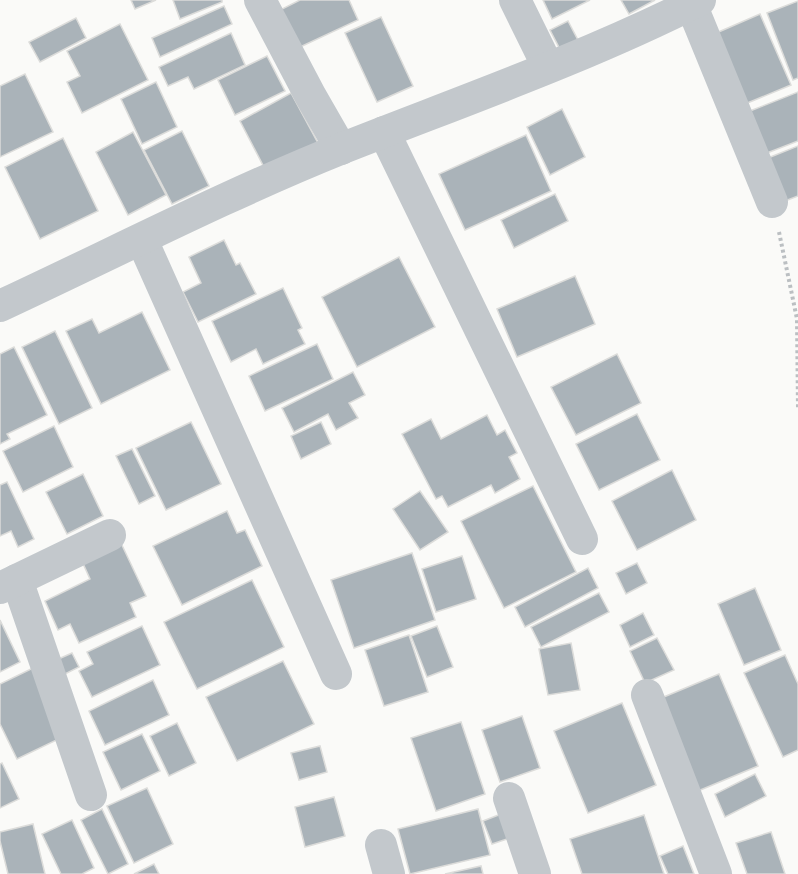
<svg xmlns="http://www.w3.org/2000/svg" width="798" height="874" font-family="'DM Sans',sans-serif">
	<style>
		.building { fill: #aab3b9; stroke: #dcdcda; stroke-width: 1.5 }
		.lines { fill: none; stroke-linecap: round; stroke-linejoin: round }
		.path { stroke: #bbbfc2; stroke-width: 4; stroke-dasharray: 3 3; stroke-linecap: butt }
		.minor { stroke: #c3c8cc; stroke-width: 32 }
	</style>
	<rect width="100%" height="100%" fill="#fafaf8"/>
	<g class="building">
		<polygon points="131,0 156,0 135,9"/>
		<polygon points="173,0 222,0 222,2 180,19"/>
		<polygon points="300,0 349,0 358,20 298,48 280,10"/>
		<polygon points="543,0 590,0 552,19"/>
		<polygon points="621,0 655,0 629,14"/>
		<polygon points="798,1 798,78 793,80 767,13"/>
		<polygon points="224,6 232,24 160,57 152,38"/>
		<polygon points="760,14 791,85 745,104 714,34"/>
		<polygon points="381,17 413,86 377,102 345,33"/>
		<polygon points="76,18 86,38 40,62 29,42"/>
		<polygon points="568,21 580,44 562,53 550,30"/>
		<polygon points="120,24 148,80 82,113 67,82 80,76 67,51"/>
		<polygon points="231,33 245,65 194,89 188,77 168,86 159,67"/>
		<polygon points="267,56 285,91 235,115 218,80"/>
		<polygon points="25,74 53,132 0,157 0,86"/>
		<polygon points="156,82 177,127 142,144 121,99"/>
		<polygon points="798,92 798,141 767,153 750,111"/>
		<polygon points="291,93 319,145 267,173 240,121"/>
		<polygon points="562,109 585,157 550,175 527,127"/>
		<polygon points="182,131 209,186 172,204 144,150"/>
		<polygon points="133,132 166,195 128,215 96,152"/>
		<polygon points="526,135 551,191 465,230 439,174"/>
		<polygon points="63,138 98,211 40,239 5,167"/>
		<polygon points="798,146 798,196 785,201 768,158"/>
		<polygon points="555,194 568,221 514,248 501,220"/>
		<polygon points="224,240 236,265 240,263 256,294 198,322 183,292 201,283 189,257"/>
		<polygon points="399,257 435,327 357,367 322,297"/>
		<polygon points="575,276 595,324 517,357 497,309"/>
		<polygon points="283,288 302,328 298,330 305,344 263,364 256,349 231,362 212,321"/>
		<polygon points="142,312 170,370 101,404 66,331 92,319 99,333"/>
		<polygon points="55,331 92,408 59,424 22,347"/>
		<polygon points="317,344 333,379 265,411 249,376"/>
		<polygon points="14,347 47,415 7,434 10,439 0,444 0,354"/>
		<polygon points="617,354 641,403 576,435 551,387"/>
		<polygon points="353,372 365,395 349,403 358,418 336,430 328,414 294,432 282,408"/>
		<polygon points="637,414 660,460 599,490 576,444"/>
		<polygon points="487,415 497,435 505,430 517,453 509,457 520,479 495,493 491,485 448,507 442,496 436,499 402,434 431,419 441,439"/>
		<polygon points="191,422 221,484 166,510 136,448"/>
		<polygon points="321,422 331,444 301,459 291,436"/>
		<polygon points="54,426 73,467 23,492 3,451"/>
		<polygon points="132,449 155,496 139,504 116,456"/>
		<polygon points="672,470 696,520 637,550 612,501"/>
		<polygon points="83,474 103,516 67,534 46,492"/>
		<polygon points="7,482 34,539 18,547 11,531 0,536 0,485"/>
		<polygon points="533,486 576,572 504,608 461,521"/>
		<polygon points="420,491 448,532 420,550 393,509"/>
		<polygon points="227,511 237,533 245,530 262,566 182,605 153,546"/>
		<polygon points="120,541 146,596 130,603 136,617 79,643 70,624 58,630 45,601 90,579 81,559"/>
		<polygon points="412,553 435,620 354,648 331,580"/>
		<polygon points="462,556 476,599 436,612 422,569"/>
		<polygon points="637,563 647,583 626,594 616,573"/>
		<polygon points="588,568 598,588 525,627 515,607"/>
		<polygon points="252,580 284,647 197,689 164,622"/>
		<polygon points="755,588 781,650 744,665 718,604"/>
		<polygon points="599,593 609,612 541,647 531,627"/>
		<polygon points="643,613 654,635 630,647 620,625"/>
		<polygon points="0,620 20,662 0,672"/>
		<polygon points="142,626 160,665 92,697 79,671 93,664 87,652"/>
		<polygon points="437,626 453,667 427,677 411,636"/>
		<polygon points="409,635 428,692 384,706 365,650"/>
		<polygon points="657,638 674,670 645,683 630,651"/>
		<polygon points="571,643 580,690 548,695 539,649"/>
		<polygon points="72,653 79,667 61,676 54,661"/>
		<polygon points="785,655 798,684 798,750 783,757 744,673"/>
		<polygon points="283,661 314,724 237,761 206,697"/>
		<polygon points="33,668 65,736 17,759 0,724 0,684"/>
		<polygon points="719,674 758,766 698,791 659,699"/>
		<polygon points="153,680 169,715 105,745 89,711"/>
		<polygon points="622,703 656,785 588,813 554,731"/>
		<polygon points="522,716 540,768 500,782 482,730"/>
		<polygon points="461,722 485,794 436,811 411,738"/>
		<polygon points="177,723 196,763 169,776 150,736"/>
		<polygon points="142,734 160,771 121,790 103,752"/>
		<polygon points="320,746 327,772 299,780 291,753"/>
		<polygon points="2,763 19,799 0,808 0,764"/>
		<polygon points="755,774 766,796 725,817 715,794"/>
		<polygon points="147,788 173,844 134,863 107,806"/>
		<polygon points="334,797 345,836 305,847 295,807"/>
		<polygon points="102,809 128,864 108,874 81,820"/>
		<polygon points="478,809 490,855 410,874 398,829"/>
		<polygon points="501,814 510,838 492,844 483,821"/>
		<polygon points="644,815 664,874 582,874 570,839"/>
		<polygon points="72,820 94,868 82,874 61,874 42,834"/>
		<polygon points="33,824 45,874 8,874 0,841 0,832"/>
		<polygon points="771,832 785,874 747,874 736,843"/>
		<polygon points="683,846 694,874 668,874 660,856"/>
		<polygon points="154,864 159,874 134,874"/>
		<polygon points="481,866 483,874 445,874"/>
	</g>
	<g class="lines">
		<polyline class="path" points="779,232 797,319 798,408"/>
		<g class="minor">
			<polyline points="260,0 310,95 341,149"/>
			<polyline points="515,0 548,67"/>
			<polyline points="691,4 772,202"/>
			<polyline points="384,132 582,539"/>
			<polyline points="142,240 336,674"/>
			<path d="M0,306C114,253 226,195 343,148C462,101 585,58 700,0"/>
			<polyline points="17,580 91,795"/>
			<polyline points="0,588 110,535"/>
			<polyline points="647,695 716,874"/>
			<polyline points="509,798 535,874"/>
			<polyline points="381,845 389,874"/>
		</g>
	</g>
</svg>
